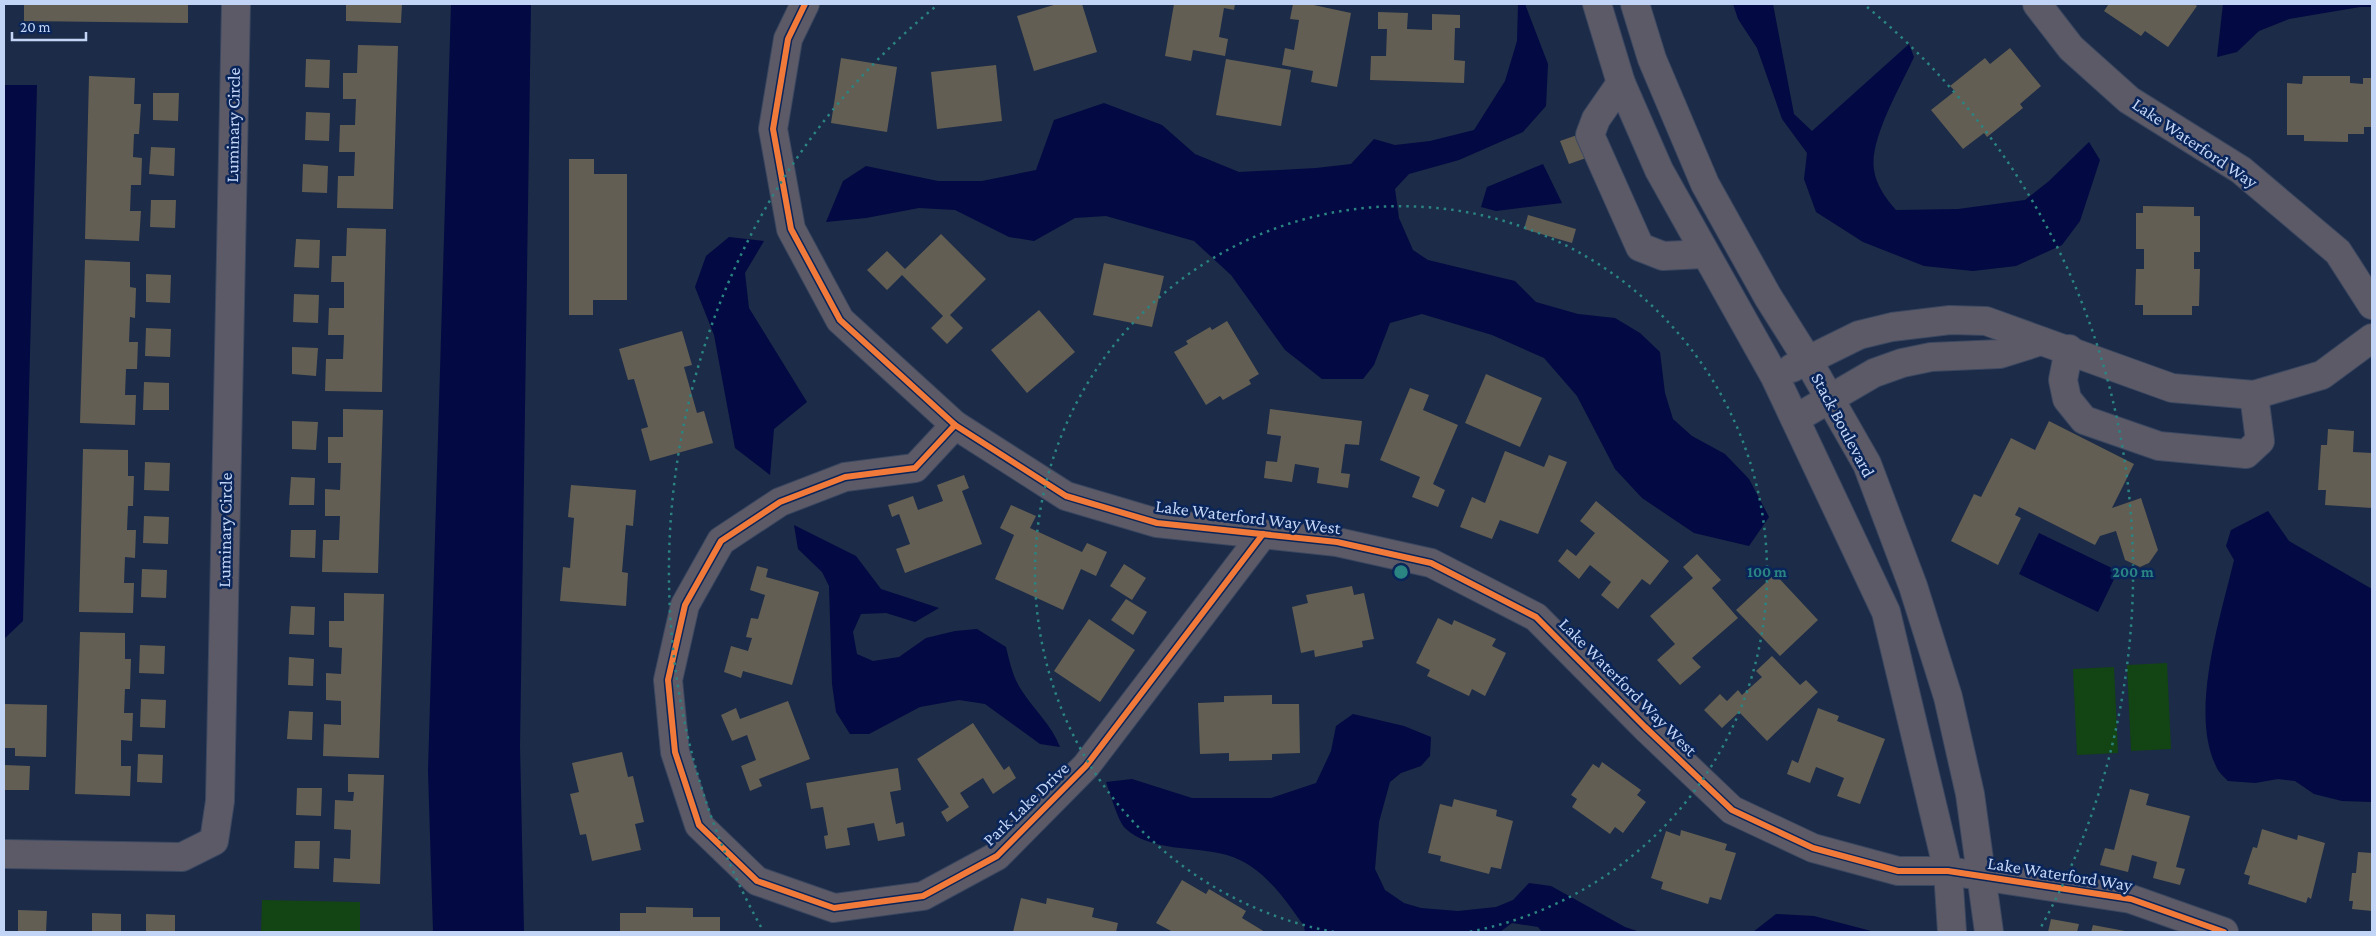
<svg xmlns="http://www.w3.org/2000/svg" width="2376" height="936" font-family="'Crimson Pro',serif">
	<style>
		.green { fill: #134413 }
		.water { fill: #030943 }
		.building { fill: #625e53 }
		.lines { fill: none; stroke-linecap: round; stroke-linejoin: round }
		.minor-casing { stroke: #3a4760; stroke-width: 30 }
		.minor { stroke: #5d5a68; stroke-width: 28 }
		.cycleway-casing { stroke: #0a2559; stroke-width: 9 }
		.cycleway { stroke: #f17a3a; stroke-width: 6 }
		.ring { fill: none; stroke: #2a8482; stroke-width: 2.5; stroke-dasharray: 2.5 5 }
		.labels { text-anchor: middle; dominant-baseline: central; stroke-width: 5; stroke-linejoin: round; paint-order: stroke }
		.street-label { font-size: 18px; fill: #c3d5f6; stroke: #0a2559 }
		.centre { fill: #2a8482; stroke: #0a2559; stroke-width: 2.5 }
		.ring-label { font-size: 15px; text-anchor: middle; font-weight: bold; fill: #2a8482; stroke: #0a2559; stroke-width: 5; stroke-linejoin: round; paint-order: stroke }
	</style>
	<rect width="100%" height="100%" fill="#1c2b47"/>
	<g class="green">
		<polygon points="2167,663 2171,749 2131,751 2127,665"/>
		<polygon points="2114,667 2118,753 2077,755 2073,669"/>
		<polygon points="262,900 360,902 360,932 261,932"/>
	</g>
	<g class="water">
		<polygon points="451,4 531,4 520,746 524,932 433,932 428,771"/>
		<polygon points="1518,4 1525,4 1548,64 1546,106 1523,132 1459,160 1409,174 1395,189 1399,218 1413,250 1428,260 1515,281 1536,302 1578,314 1615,318 1640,333 1660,352 1665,393 1673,419 1692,436 1725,454 1749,479 1769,517 1749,546 1694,533 1642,498 1615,469 1577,396 1544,358 1492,335 1422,314 1390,323 1374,365 1363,379 1322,379 1285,350 1231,275 1194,241 1106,216 1075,218 1034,241 1009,237 955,210 919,208 866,218 826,222 843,181 866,166 938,181 982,181 1036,170 1054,120 1104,103 1162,125 1195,154 1239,172 1316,168 1351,164 1374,139 1395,145 1430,141 1474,130 1505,81 1517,41"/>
		<path d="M1733,4H1773L1794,114L1812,131L1909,44L1914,57C1901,86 1869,139 1874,170C1876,185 1886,199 1896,210L1958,209L2025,200L2049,181L2089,142L2100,160L2080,221L2062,245L2016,266L1973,271L1924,266L1863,242L1816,212L1804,179L1807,153L1782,119L1757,48L1738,19Z"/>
		<polygon points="2223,4 2372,4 2372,7 2360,7 2289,19 2259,31 2237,52 2217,57"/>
		<polygon points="4,85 37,85 23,621 4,639"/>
		<polygon points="1543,164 1562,203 1496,211 1481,207 1487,187"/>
		<polygon points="729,237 764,241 745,273 749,308 807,402 774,429 770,475 735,448 714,335 695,287 706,256"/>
		<path d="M2268,511L2289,541L2372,589V802L2342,801L2314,794L2295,781L2278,779L2255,783L2228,781C2224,777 2218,772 2216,766C2189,712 2221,616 2234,560L2226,546L2231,530Z"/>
		<path d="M794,525L856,556L881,589L939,608L915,622L886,613L861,614L853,632L857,654L873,661L899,657L926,638L955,631L977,629L1006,647C1010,663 1013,678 1022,691C1035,711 1051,724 1060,747L1040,744L985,704L959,700L920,707L869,734H850L836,712L832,684L829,586L822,572L798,549Z"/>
		<polygon points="2039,533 2118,571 2098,612 2019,574"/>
		<path d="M1353,714L1404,726L1431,737L1430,756L1421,766L1401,773L1390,782L1379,822L1375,869L1385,890L1404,903L1421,908L1458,911L1496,907L1513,900L1529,883L1551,886L1625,927L1640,932H1542L1538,927L1512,923L1500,932H1305L1304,926C1284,898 1262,865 1227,855C1195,846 1150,852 1125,828C1118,821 1110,793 1106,782L1132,779L1192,798H1271L1316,783L1331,751L1336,726Z"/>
		<polygon points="1776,914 1814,916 1875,932 1753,932"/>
	</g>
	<g class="building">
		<polygon points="24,4 188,4 188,23 24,21"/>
		<polygon points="346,4 402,4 401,23 346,21"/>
		<polygon points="1057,4 1082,4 1097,52 1034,71 1017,16"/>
		<polygon points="1174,4 1235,4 1234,10 1224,8 1219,37 1228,39 1225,56 1193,50 1191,61 1165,56"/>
		<polygon points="1293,4 1309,4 1351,13 1337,87 1311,82 1313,71 1282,65 1285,48 1294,50 1299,20 1290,19"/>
		<polygon points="2106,4 2194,4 2197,6 2168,47 2145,31 2141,36 2104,11 2108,5"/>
		<polygon points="1378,12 1408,13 1407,29 1432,30 1432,14 1460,15 1460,28 1455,28 1454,60 1465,61 1464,83 1370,80 1371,56 1386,56 1387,29 1378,29"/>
		<polygon points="358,45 398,46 393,209 337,208 338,176 354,176 355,152 339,152 340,125 355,125 356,99 343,99 343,73 357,73"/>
		<polygon points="2010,48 2041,86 2020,104 2023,108 1987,137 1984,133 1963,149 1931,110 1955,91 1950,86 1985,58 1990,64"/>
		<polygon points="841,58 897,67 887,132 831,123"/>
		<polygon points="306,59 330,60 329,88 305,87"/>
		<polygon points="1226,59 1291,70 1281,126 1216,115"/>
		<polygon points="996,65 1002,121 937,129 931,72"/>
		<polygon points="89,76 135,78 134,104 141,104 139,134 134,134 133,157 142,158 141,185 131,185 130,211 141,211 139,241 85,239"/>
		<polygon points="2303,76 2350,76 2350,83 2363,84 2363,78 2372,78 2372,127 2364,127 2364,134 2348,134 2348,142 2304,141 2304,135 2287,135 2287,83 2302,84"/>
		<polygon points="153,93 179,93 178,121 153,120"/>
		<polygon points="306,112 330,113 329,141 305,140"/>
		<polygon points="1580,134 1589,157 1569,164 1560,141"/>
		<polygon points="151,147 175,148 174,176 149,174"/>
		<polygon points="569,159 594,159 594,174 627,174 627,300 593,300 593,315 569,315"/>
		<polygon points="303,164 328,166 327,193 302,192"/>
		<polygon points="151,200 176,200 175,228 150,227"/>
		<polygon points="2143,206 2194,207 2194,216 2200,216 2200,252 2194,252 2194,269 2200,269 2199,306 2192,306 2192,315 2143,315 2143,305 2135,305 2136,269 2144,269 2144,249 2136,249 2136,213 2143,213"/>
		<polygon points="1528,215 1576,229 1572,243 1524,229"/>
		<polygon points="347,228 386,229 382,392 325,391 326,359 343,359 344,335 328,335 329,308 344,308 344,282 331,282 332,256 346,256"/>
		<polygon points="941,234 986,279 950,315 963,328 947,344 931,328 943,316 902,275 887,290 867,270 887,251 905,269"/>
		<polygon points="296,239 320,240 319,268 294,267"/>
		<polygon points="85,260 130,262 130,287 136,288 135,318 130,317 129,342 138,342 137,369 126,369 125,395 136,395 135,425 80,423"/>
		<polygon points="1104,263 1164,276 1152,327 1093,315"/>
		<polygon points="146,274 171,275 170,303 146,302"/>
		<polygon points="294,294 319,295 318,323 293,322"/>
		<polygon points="1039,310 1075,352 1027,393 991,350"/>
		<polygon points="1227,321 1259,374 1249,380 1251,384 1223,400 1220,396 1206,405 1174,352 1188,344 1186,341 1210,327 1212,330"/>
		<polygon points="146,328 171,329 170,357 145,356"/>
		<polygon points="682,331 692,365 684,367 697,413 704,411 713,443 650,461 641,429 648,427 634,379 628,380 619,349"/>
		<polygon points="292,347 318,348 316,376 292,374"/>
		<polygon points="1486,374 1542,398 1520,447 1465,423"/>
		<polygon points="144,382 169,383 169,410 143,410"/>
		<polygon points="1410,388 1429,395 1423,410 1458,425 1433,484 1445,490 1438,507 1412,497 1420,477 1380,460"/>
		<polygon points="343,409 383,410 378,573 322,572 323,540 339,540 340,516 325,516 325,489 340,490 341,463 328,463 328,437 343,437"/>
		<polygon points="1270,409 1362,421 1359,445 1345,444 1341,473 1350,474 1348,488 1317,483 1319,468 1295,464 1292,482 1264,478 1266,461 1277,462 1281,436 1267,434"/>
		<polygon points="292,421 318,422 316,450 292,449"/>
		<polygon points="2049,421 2134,464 2112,508 2141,498 2158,550 2149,563 2140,567 2125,560 2116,531 2100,536 2095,545 2019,507 2015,515 2021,518 1998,565 1951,541 1974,494 1981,497 2011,438 2035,450"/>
		<polygon points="2328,429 2354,431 2353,452 2372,453 2372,508 2325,505 2326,490 2318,490 2321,445 2327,445"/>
		<polygon points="83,449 128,450 128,476 134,476 133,506 128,506 127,530 136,530 135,558 125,557 124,583 134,583 133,613 79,612"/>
		<polygon points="1505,451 1544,467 1549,455 1567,462 1538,534 1500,520 1492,539 1460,527 1472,497 1485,503"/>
		<polygon points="145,462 170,463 169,491 144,490"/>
		<polygon points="964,475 969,488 962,491 982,544 905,573 896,549 910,544 899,514 892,517 888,505 913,496 918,510 943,501 937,485"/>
		<polygon points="291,477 315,478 314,505 289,505"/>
		<polygon points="571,485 636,490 633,526 626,525 622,572 628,573 626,606 560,601 563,567 570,568 574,518 568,517"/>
		<polygon points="1596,501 1669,561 1650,585 1642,579 1618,609 1601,595 1611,582 1590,565 1579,579 1558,561 1567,549 1576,556 1595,533 1580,521"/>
		<polygon points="1011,505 1036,516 1030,528 1082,552 1087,543 1107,552 1096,576 1081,569 1063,610 995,579 1014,535 1000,528"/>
		<polygon points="144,516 169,517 168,544 143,543"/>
		<polygon points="291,530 316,530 315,558 290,557"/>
		<polygon points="1697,554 1721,580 1712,588 1738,618 1692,658 1701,667 1680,685 1657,660 1675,644 1650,616 1693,578 1683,567"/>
		<polygon points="1124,564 1146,578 1132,600 1110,586"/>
		<polygon points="757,566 768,569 766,577 819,592 792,685 743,671 741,678 724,672 731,646 748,651 752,638 746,637 751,618 758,619 765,595 750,590"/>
		<polygon points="142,569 167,570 166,598 141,597"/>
		<polygon points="1775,574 1818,620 1780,656 1736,610"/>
		<polygon points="1352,586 1354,595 1364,593 1374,639 1362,641 1363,647 1315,657 1314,650 1301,653 1292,607 1308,603 1306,595"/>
		<polygon points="344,593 384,594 379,758 323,756 324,724 341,725 341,701 326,700 326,673 341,674 342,648 329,647 329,621 344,621"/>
		<polygon points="1126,599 1147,612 1133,635 1111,620"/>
		<polygon points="291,606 315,607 314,635 289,634"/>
		<polygon points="1438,618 1452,625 1454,620 1496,639 1492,646 1506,653 1485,696 1472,689 1469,696 1427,676 1430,670 1416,663"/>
		<polygon points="1089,619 1135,650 1100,702 1054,671"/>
		<polygon points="80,632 125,633 125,659 131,659 130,689 125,689 124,713 133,713 132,741 121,740 121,766 131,766 130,796 75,794"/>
		<polygon points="140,645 165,646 164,674 139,673"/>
		<polygon points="1772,656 1800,685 1806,680 1818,692 1767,741 1739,712 1722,728 1704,710 1720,694 1727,701 1738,690 1742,695 1762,677 1756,671"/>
		<polygon points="289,657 314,659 313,686 288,685"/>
		<polygon points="1272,695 1272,704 1299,704 1300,753 1272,754 1272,760 1229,761 1229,753 1200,754 1198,703 1224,702 1224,696"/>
		<polygon points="141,699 166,700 165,728 140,727"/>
		<polygon points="788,701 810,759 759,779 762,786 750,791 741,766 756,760 747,735 732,741 721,715 736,708 740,719"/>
		<polygon points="4,704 47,705 46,757 15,756 15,748 4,748"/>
		<polygon points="1818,708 1839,716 1837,721 1885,739 1860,804 1837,796 1844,778 1816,767 1810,783 1787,774 1792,760 1798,763"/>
		<polygon points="289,711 313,712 312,740 287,739"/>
		<polygon points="973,723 1004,770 1009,766 1016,778 993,794 983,778 960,793 969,807 947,822 941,812 949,807 917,759"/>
		<polygon points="622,752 628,777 633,776 644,822 635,824 641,850 592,861 586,834 580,835 570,794 579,792 572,763"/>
		<polygon points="138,754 163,755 162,783 137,782"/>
		<polygon points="1602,762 1641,790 1637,795 1646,802 1623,833 1615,827 1610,834 1572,807 1577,799 1571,795 1593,764 1599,768"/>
		<polygon points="4,765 30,766 29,790 4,790"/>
		<polygon points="898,768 901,790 890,792 896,824 903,822 905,836 878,841 874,823 847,828 850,845 826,849 824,836 828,835 823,807 811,809 806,783"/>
		<polygon points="348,774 384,775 380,884 333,882 334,858 350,859 351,830 334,829 335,800 353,801 354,792 348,792"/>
		<polygon points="297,788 322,788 321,816 296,815"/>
		<polygon points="2130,789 2149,794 2146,805 2190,816 2176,867 2185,869 2180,885 2153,878 2157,862 2132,855 2128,872 2100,865 2105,848 2114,850"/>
		<polygon points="1454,799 1497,810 1496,816 1513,821 1501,869 1491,867 1489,874 1440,861 1441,856 1428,853 1440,804 1452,807"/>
		<polygon points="2262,829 2297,840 2298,835 2325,843 2311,899 2308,897 2306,903 2248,884 2250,876 2244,874 2253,847 2257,848"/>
		<polygon points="1681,830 1727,844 1725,850 1736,853 1721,900 1710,897 1708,904 1661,889 1663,882 1651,878 1666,831 1680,836"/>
		<polygon points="295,841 320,841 319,869 294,868"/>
		<polygon points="2358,852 2372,853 2372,911 2352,909 2353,901 2349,901 2352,873 2356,873"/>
		<polygon points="1182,880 1206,894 1209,889 1246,911 1242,918 1265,932 1173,932 1156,923"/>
		<polygon points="1021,898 1046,904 1047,898 1094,908 1092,917 1118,923 1116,932 1013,932"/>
		<polygon points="646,907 693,908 693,917 720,917 720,932 620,932 620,913 646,913"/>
		<polygon points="18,910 47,911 46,932 18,932"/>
		<polygon points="92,913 121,914 121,932 92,932"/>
		<polygon points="146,914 175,915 175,932 146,932"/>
		<polygon points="2051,919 2079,924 2077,932 2048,932"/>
		<polygon points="2093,925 2125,931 2125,932 2091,932"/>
	</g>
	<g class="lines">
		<g class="minor-casing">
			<g id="minor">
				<polyline points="805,4 788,39 773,129 791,229 840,320 955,425 1066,496 1157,523 1337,542 1431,563 1536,617 1645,727 1732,810 1813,848 1898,871 1948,871 2131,899 2224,932"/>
				<polyline points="1597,4 1621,83 1659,170 1775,377 1886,612 1948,871 1952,932"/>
				<polyline points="1635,4 1652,59 1705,184 1768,297 1807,359 1867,464 1913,586 1948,697 1970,794 1989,932"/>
				<polyline points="2037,4 2071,48 2129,100 2241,170 2338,252 2372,305"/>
				<polyline points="1621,83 1596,119 1590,135 1640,247 1663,256 1704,254"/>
				<polyline points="2069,349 2063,380 2067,399 2084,420 2159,446 2246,454 2260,441 2254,395"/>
				<polyline points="1792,368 1859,335 1892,327 1950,320 1986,321 2172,388 2254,395 2322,375 2372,338"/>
				<polyline points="1795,419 1874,373 1902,363 1931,357 2000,354 2041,341"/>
				<polyline points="955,425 915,468 845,477 780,502 721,541 685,605 668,680 675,752 699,825 757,881 834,908 923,896 997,856 1086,766 1263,534"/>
				<polyline points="4,854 182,857 214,841 220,801 236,4"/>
			</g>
		</g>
		<use href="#minor" class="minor"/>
		<g class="cycleway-casing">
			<g id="cycleway">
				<polyline points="805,4 788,39 773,129 791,229 840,320 955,425 1066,496 1157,523 1337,542 1431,563 1536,617 1645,727 1732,810 1813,848 1898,871 1948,871 2131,899 2224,932"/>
				<polyline points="955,425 915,468 845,477 780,502 721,541 685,605 668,680 675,752 699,825 757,881 834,908 923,896 997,856 1086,766 1263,534"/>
			</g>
		</g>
		<use href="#cycleway" class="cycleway"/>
	</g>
	<g class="ring">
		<path d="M1334 932A366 366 0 1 1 1468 932"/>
		<path d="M761 927A732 732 0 0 1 935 7M1867 7A732 732 0 0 1 2041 927"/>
	</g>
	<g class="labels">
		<g class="street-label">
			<text transform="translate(233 125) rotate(-89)">Luminary Circle</text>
			<text transform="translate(2195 143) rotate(34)">Lake Waterford Way</text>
			<text transform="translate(1843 425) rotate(62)">Stack Boulevard</text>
			<text transform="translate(1248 517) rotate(7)">Lake Waterford Way West</text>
			<text transform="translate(225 530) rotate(-89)">Luminary Circle</text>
			<text transform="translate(1628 687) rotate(45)">Lake Waterford Way West</text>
			<text transform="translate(1026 804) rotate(-44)">Park Lake Drive</text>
			<text transform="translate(2060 874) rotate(9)">Lake Waterford Way</text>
		</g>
	</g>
	<circle cx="1401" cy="572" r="8" class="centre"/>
	<g class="ring-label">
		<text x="1767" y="577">100 m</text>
		<text x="2133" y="577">200 m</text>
	</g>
	<rect width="2376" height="936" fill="none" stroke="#c3d5f6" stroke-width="10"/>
	<path d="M12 32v8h74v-8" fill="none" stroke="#c3d5f6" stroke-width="2.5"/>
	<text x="20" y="32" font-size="15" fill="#c3d5f6" stroke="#0a2559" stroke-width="4" paint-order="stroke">20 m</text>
</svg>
